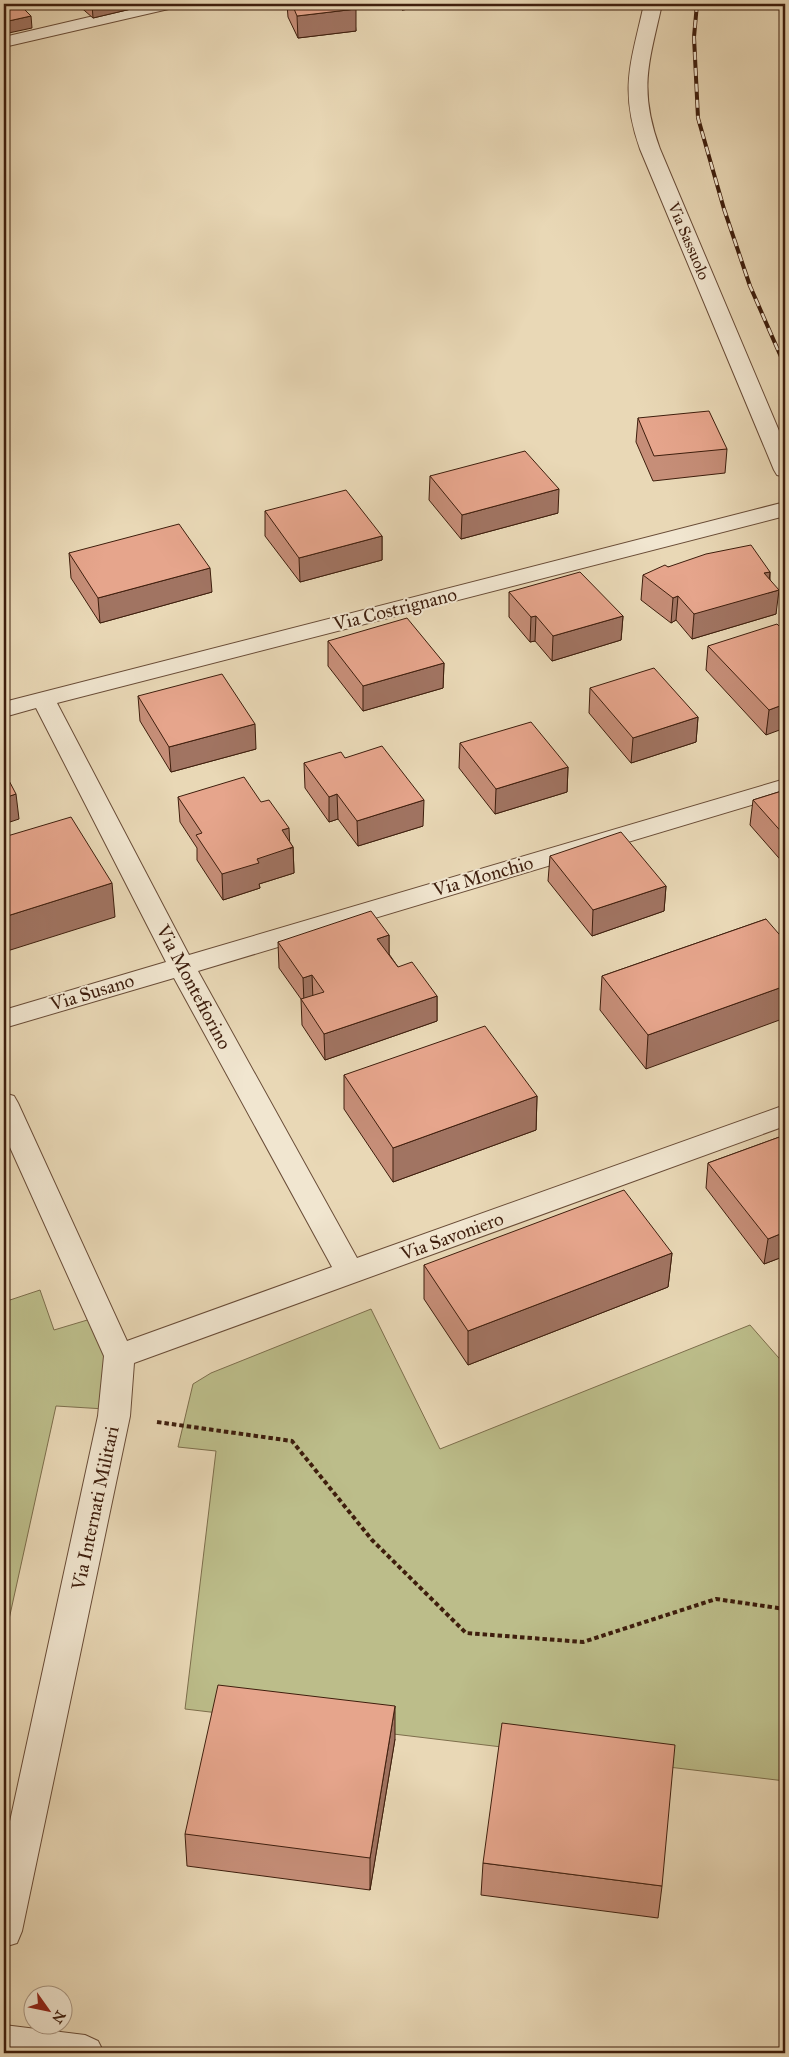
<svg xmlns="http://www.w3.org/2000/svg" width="789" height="2057" font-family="'IM FELL Great Primer',serif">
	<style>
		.green { fill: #bcbd8a; stroke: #7d6e4c }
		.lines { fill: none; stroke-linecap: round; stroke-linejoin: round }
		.minor-casing { stroke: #694c37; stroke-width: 2 }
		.path { stroke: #3e1e0d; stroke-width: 4; stroke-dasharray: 4.5 3; stroke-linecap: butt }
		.minor { fill: #f1e6d0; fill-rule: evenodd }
		.rail-casing { stroke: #3e1e0d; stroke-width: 4 }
		.rail { stroke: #f1e6d0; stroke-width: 2.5; stroke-dasharray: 8; stroke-linecap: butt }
		.wall { fill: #c68e78; stroke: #3e1e0d }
		.shaded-wall { fill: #a17462; stroke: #3e1e0d }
		.building { fill: #e6a58c; stroke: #3e1e0d }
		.labels { text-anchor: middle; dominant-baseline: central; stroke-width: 4; stroke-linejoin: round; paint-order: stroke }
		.far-street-label { font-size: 16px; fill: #3e1e0d; stroke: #f1e6d0 }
		.street-label { font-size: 19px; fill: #3e1e0d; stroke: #f1e6d0 }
	</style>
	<rect width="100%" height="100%" fill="#e9d8b6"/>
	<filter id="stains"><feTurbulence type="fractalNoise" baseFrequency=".004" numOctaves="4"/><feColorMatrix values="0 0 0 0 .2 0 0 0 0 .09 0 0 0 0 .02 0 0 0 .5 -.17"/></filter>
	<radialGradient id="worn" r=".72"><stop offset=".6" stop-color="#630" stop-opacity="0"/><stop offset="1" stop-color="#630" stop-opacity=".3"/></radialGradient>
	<g class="green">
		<polygon points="40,1290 54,1330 94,1318 112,1365 105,1409 56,1406 4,1642 4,1302"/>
		<polygon points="371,1309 440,1449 750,1325 785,1365 785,1781 185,1709 216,1451 178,1447 193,1384 211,1373"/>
	</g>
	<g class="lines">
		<g class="minor-casing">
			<g id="minor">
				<polygon points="145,4 176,4 173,8 4,47 4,37"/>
				<path d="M644,4H662C649,63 638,89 660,149L785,445V477L777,475L774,470L640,149C619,89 631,63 644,4Z"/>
				<polygon points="785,502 785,516 57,703 189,955 785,779 785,795 198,971 357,1258 785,1105 785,1126 134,1363 130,1416 22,1931 17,1943 4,1947 4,1849 98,1416 104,1356 4,1134 4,1093 14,1096 18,1103 127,1341 332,1267 174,978 4,1028 4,1010 166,962 36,708 4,717 4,702"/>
				<polygon points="4,2025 85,2035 98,2041 104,2053 4,2053"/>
			</g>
		</g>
		<polyline class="path" points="157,1422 292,1441 372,1540 466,1633 583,1642 716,1599 785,1609"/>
		<use href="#minor" class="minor"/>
		<g class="rail-casing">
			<polyline id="rail" points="697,4 694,37 698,118 724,209 750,286 785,366"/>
		</g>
		<use href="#rail" class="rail"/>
	</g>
	<g class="wall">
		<polygon points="77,4 148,4 148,5 93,18"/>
		<polygon points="287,4 353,4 356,31 298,38 288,17"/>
		<polygon points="398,4 438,4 438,5 402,10"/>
		<polygon points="638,418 727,449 725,473 653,481 636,442"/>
		<polygon points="430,476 558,513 461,539 429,500"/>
		<polygon points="265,511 382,536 382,560 300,582 265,536"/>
		<polygon points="69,553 212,592 100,623 71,578"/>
		<polygon points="668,567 770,572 770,579 776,614 692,639 676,620 671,623 641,600 643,575"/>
		<polygon points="509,592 623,616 621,640 552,661 535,641 530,642 509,617"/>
		<polygon points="785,632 766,735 706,670 708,646"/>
		<polygon points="328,641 444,663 443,688 363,711 328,666"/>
		<polygon points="590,688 698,717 696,742 631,763 589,713"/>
		<polygon points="138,696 256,749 171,772 140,721"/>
		<polygon points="460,743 568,767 567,792 495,814 459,768"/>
		<polygon points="345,758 423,826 358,846 338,819 329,822 305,788 304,763"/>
		<polygon points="785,790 785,865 750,825 753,800"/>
		<polygon points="178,797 289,841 293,847 294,873 259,884 260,888 223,900 197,860 197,848 180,822"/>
		<polygon points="550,856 666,886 664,911 592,936 548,881"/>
		<polygon points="766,919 646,1069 600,1010 602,976"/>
		<polygon points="389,935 389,954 398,967 437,996 437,1021 325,1060 302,1025 301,999 279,968 278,942"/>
		<polygon points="344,1075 537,1096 536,1130 393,1182 344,1109"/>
		<polygon points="785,1135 785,1256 764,1264 706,1188 708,1163"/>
		<polygon points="672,1253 668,1287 468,1365 424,1299 424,1265"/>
		<polygon points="395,1739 370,1890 187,1866 185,1834"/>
		<polygon points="483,1863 662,1886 658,1918 481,1895"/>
	</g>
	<g class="shaded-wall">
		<polygon points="92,4 148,4 148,5 93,18"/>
		<polygon points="402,4 438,4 438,5 402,10"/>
		<polygon points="356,9 356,31 298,38 297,16"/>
		<polygon points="31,16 32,28 4,34 4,22"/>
		<polygon points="559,489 558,513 461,539 462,515"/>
		<polygon points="382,536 382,560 300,582 299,558"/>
		<polygon points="210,568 212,592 100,623 98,598"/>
		<polygon points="770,572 768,593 779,590 776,614 692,639 694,614 764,573"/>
		<polygon points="678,596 676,620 671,623 673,598"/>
		<polygon points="536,616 535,641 530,642 531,617"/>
		<polygon points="623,616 621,640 552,661 553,636"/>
		<polygon points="444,663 443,688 363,711 363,686"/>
		<polygon points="785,704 785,728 766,735 769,710"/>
		<polygon points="698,717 696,742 631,763 633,738"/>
		<polygon points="255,724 256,749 171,772 169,747"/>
		<polygon points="568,767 567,792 495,814 496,789"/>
		<polygon points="16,794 19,819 4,824 4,798"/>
		<polygon points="337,794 338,819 329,822 329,797"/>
		<polygon points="424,800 423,826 358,846 357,821"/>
		<polygon points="289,828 290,849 293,847 294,873 259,884 260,888 223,900 222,874 257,859 282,830"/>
		<polygon points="112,883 115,917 4,952 4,917"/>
		<polygon points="666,886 664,911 592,936 593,910"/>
		<polygon points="389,935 389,961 377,939"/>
		<polygon points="312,975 313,1000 304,1003 303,978"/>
		<polygon points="785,986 785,1018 646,1069 648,1035"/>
		<polygon points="437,996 437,1021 325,1060 324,1034"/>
		<polygon points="537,1096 536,1130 393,1182 393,1148"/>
		<polygon points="785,1232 785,1256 764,1264 768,1239"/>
		<polygon points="672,1253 668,1287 468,1365 468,1331"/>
		<polygon points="395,1706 395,1739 370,1890 370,1858"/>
	</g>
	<g class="building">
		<polygon points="9,4 19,4 31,16 4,22 4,5"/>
		<polygon points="292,4 353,4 356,9 297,16"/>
		<polygon points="709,411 727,449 654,456 638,418"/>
		<polygon points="525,451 559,489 462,515 430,476"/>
		<polygon points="346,490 382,536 299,558 265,511"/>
		<polygon points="179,524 210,568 98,598 69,553"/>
		<polygon points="751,545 770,572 764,573 779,590 694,614 678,596 673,598 643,575 665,565 668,567 706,554"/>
		<polygon points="580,572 623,616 553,636 536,616 531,617 509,592"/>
		<polygon points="407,618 444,663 363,686 328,641"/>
		<polygon points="777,624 785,632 785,704 769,710 708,646"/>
		<polygon points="654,668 698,717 633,738 590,688"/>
		<polygon points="222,674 255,724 169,747 138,696"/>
		<polygon points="531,722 568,767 496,789 460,743"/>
		<polygon points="382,746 424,800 357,821 337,794 329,797 304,763 341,752 345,758"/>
		<polygon points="4,771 16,794 4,798"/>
		<polygon points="244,777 261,802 269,800 289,828 282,830 293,847 257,859 259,863 222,874 196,835 202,833 178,797"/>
		<polygon points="785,790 785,836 753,800"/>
		<polygon points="71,817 112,883 4,917 4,837"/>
		<polygon points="621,832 666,886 593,910 550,856"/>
		<polygon points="371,911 389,935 377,939 398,967 412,962 437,996 324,1034 301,999 324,992 312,975 303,978 278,942"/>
		<polygon points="766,919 785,941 785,986 648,1035 602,976"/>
		<polygon points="485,1026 537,1096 393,1148 344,1075"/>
		<polygon points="785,1135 785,1232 768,1239 708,1163"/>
		<polygon points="624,1190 672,1253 468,1331 424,1265"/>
		<polygon points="218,1685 395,1706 370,1858 185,1834"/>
		<polygon points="502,1723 675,1745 662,1886 483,1863"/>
	</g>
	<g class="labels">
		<g class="far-street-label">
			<text transform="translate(689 241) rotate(67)">Via Sassuolo</text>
		</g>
		<g class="street-label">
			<text transform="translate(395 609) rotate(-14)">Via Costrignano</text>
			<text transform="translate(483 876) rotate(-16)">Via Monchio</text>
			<text transform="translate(194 987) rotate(62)">Via Montefiorino</text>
			<text transform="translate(92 992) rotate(-17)">Via Susano</text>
			<text transform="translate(452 1236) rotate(-20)">Via Savoniero</text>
			<text transform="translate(95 1508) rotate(-78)">Via Internati Militari</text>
		</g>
	</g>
	<rect width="789" height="2057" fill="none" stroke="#e9d8b6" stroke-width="20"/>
	<rect x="5" y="5" width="779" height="2047" fill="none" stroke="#3e1e0d" stroke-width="2.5"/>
	<rect x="10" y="10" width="769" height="2037" fill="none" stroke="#3e1e0d"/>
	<g transform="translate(48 2010) rotate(123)"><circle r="24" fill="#f1e6d0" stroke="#a99682"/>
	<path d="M0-4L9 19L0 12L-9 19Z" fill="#8f2418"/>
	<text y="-8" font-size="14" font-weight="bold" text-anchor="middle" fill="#3e1e0d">N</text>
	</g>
	<rect width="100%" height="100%" filter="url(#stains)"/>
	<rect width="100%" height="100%" fill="url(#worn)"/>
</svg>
